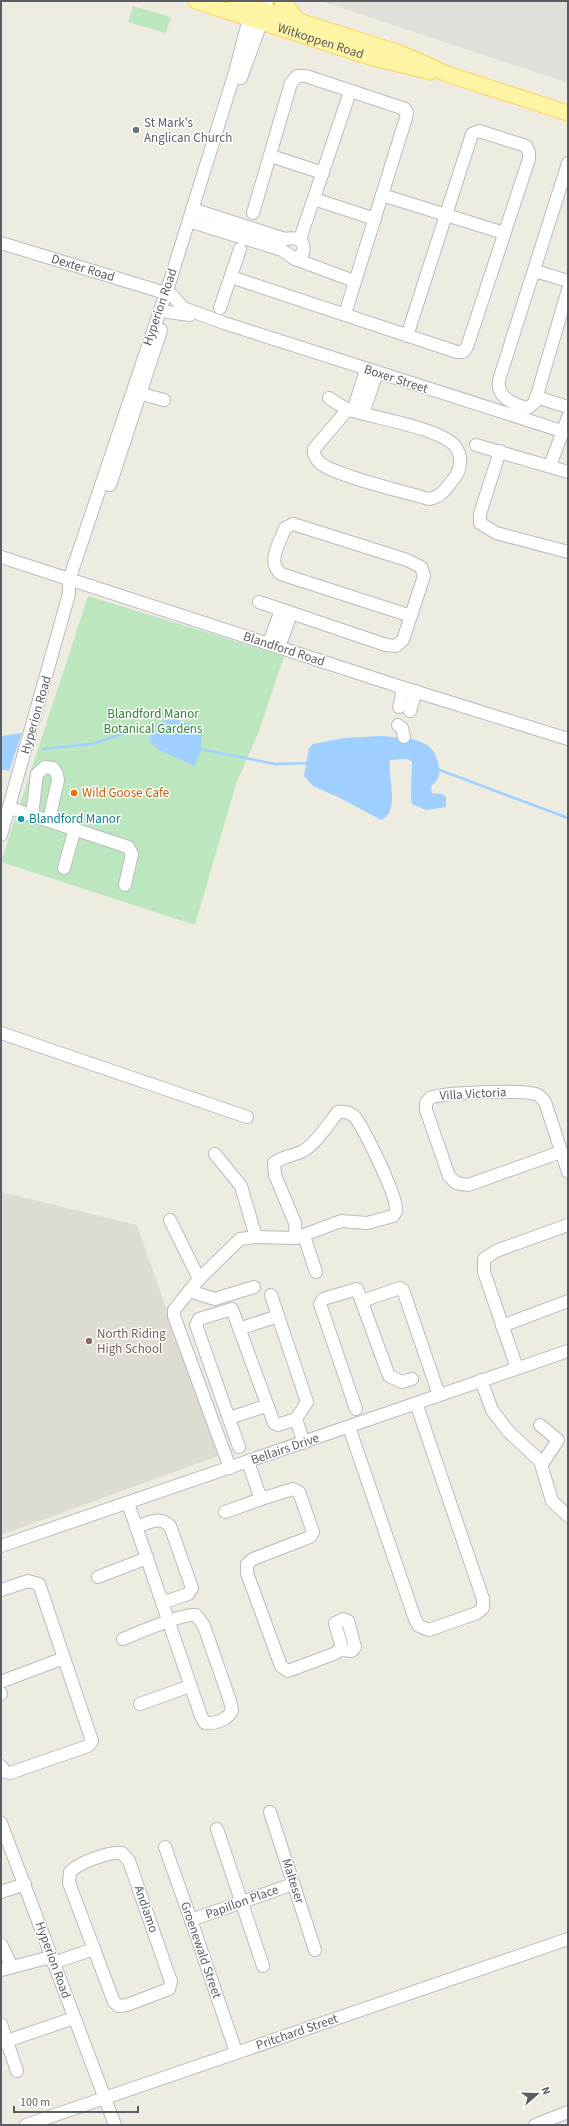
<svg xmlns="http://www.w3.org/2000/svg" width="569" height="2126" font-family="'Source Sans 3',sans-serif">
	<style>
		.industrial { fill: #e1dfd9 }
		.education { fill: #dedbd0 }
		.green { fill: #bce7be }
		.water { fill: #a0d0ff }
		.lines { fill: none; stroke-linecap: round; stroke-linejoin: round }
		.stream { stroke: #a0d0ff; stroke-width: 2.5 }
		.minor-casing { stroke: #b9bbc1; stroke-width: 14 }
		.major-casing { stroke: #f9d34e; stroke-width: 17 }
		.minor { stroke: #fff; stroke-width: 12 }
		.major { stroke: #fff5a5; stroke-width: 15 }
		.worship-dot { fill: #6b7280; stroke: #fff; stroke-width: 1.5 }
		.food-dot { fill: #e8710a; stroke: #fff; stroke-width: 1.5 }
		.culture-dot { fill: #0f9aa8; stroke: #fff; stroke-width: 1.5 }
		.education-dot { fill: #8d6e63; stroke: #fff; stroke-width: 1.5 }
		.labels { text-anchor: middle; dominant-baseline: central; stroke-width: 3; stroke-linejoin: round; paint-order: stroke }
		.street-label { font-size: 13px; fill: #5a5d63; stroke: #fff }
		.worship-label { font-size: 13px; fill: #5b616d; stroke: #fff; text-anchor: start }
		.park-label { font-size: 13px; fill: #2f8538; stroke: #fff }
		.food-label { font-size: 13px; fill: #c56008; stroke: #fff; text-anchor: start }
		.culture-label { font-size: 13px; fill: #0d838f; stroke: #fff; text-anchor: start }
		.education-label { font-size: 13px; fill: #785e54; stroke: #fff; text-anchor: start }
	</style>
	<rect width="100%" height="100%" fill="#eeece1"/>
	<polygon class="industrial" points="321,1 568,1 568,83"/>
	<polygon class="education" points="1,1192 137,1225 218,1456 1,1535"/>
	<g class="green">
		<polygon points="133,6 171,17 166,33 128,22"/>
		<polygon points="88,596 284,656 259,731 236,784 195,925 1,862"/>
	</g>
	<g class="water">
		<path d="M175,719L202,728L201,749L195,766L159,750L148,740C155,724 158,720 175,719Z"/>
		<polygon points="22,733 9,771 1,769 1,736"/>
		<path d="M381,736C403,738 432,736 438,762C439,767 440,773 438,778C436,784 428,785 432,793L442,794L446,797V807L426,810L412,804L411,798L412,762L408,759L390,760C387,776 401,812 381,820L340,798L313,786L304,776L309,748L313,744L344,738Z"/>
	</g>
	<g class="lines">
		<g class="stream">
			<polyline points="43,749 92,744 134,730 154,731"/>
			<polyline points="200,749 275,764 309,763"/>
			<polyline points="437,769 568,818"/>
		</g>
		<g class="minor-casing">
			<g id="minor">
				<polyline points="241,78 264,15 267,1"/>
				<polyline points="271,156 323,173"/>
				<path d="M568,163L499,380C496,397 514,405 528,408L535,402L568,290"/>
				<polyline points="382,195 504,233"/>
				<polyline points="314,199 375,219"/>
				<polyline points="253,213 291,83 297,76 306,76 405,109 407,113 405,121 345,314"/>
				<path d="M189,221L282,250L295,259L303,253C306,239 296,237 285,239L192,209"/>
				<polyline points="300,239 350,92"/>
				<polyline points="1,243 172,295 183,308 224,323 568,433"/>
				<polyline points="295,259 354,281"/>
				<polyline points="535,271 568,281"/>
				<polyline points="231,277 457,352 463,352 467,347 529,159 529,152 526,146 479,131 472,134 407,336"/>
				<polyline points="220,308 240,249"/>
				<polyline points="168,312 190,315"/>
				<polyline points="135,392 164,400"/>
				<polyline points="536,397 568,407"/>
				<path d="M329,398C335,402 343,408 350,410C375,418 438,428 454,445C464,456 461,471 452,481C445,490 441,497 429,499C405,492 336,476 320,463C316,459 313,454 314,449L348,409"/>
				<polyline points="353,411 366,370"/>
				<polyline points="363,413 377,373"/>
				<polyline points="476,445 568,472"/>
				<polyline points="500,451 480,514 480,523 496,533 568,552"/>
				<polyline points="550,466 568,417"/>
				<polyline points="110,485 161,330"/>
				<polyline points="1,557 401,687 568,739"/>
				<path d="M259,602L386,645L396,646L403,640L424,576L421,567L407,560L293,524L285,528C280,543 266,562 281,574L411,616"/>
				<polyline points="269,643 281,610"/>
				<polyline points="279,647 291,614"/>
				<polyline points="399,707 402,696 401,687"/>
				<polyline points="410,711 416,691"/>
				<polyline points="398,725 402,728 404,737"/>
				<polyline points="10,808 128,847 132,854 125,885"/>
				<polyline points="32,815 37,774 45,767 53,768 57,774 58,780 49,820"/>
				<polyline points="1,835 69,594 69,580 170,281 235,72 251,11"/>
				<polyline points="64,868 75,828"/>
				<polyline points="1,1033 247,1117"/>
				<path d="M561,1152L468,1185L456,1183L449,1176L426,1110V1103L430,1098C443,1092 521,1090 536,1094C540,1095 542,1099 545,1102L568,1172"/>
				<polyline points="215,1154 241,1186 256,1237"/>
				<polyline points="170,1220 199,1279"/>
				<polyline points="304,1236 316,1272"/>
				<polyline points="189,1291 215,1299 254,1287"/>
				<polyline points="271,1295 307,1402 296,1419 304,1443"/>
				<polyline points="362,1301 400,1288 403,1290 439,1395"/>
				<polyline points="502,1326 568,1301"/>
				<polyline points="239,1329 278,1316"/>
				<polyline points="517,1368 484,1272 484,1259 496,1251 568,1225"/>
				<polyline points="481,1380 492,1410 508,1431 540,1461 552,1501 568,1516"/>
				<polyline points="356,1409 320,1304 323,1299 357,1289 389,1376 402,1382 412,1379"/>
				<polyline points="229,1418 266,1406"/>
				<polyline points="540,1425 558,1440 542,1464"/>
				<polyline points="349,1427 415,1619 419,1626 429,1630 477,1613 483,1608 483,1599 416,1403"/>
				<polyline points="239,1447 196,1325 199,1319 232,1309 274,1423 278,1425 296,1419"/>
				<polyline points="248,1462 261,1499 290,1490 293,1489 299,1492 313,1532 310,1537 253,1559 247,1564 247,1573 281,1666 288,1671 336,1653 341,1647 341,1644 335,1623 344,1619 348,1621 355,1647 352,1651 339,1650"/>
				<path d="M230,1468L174,1316V1310L199,1279L240,1239L256,1237L296,1238L341,1221L367,1223L393,1216C394,1214 396,1213 396,1211C398,1197 364,1129 355,1117C350,1112 344,1111 338,1112C329,1123 314,1146 303,1151C293,1156 283,1156 274,1163L275,1175L295,1223L296,1238"/>
				<polyline points="225,1512 261,1499"/>
				<path d="M136,1527C148,1523 160,1515 170,1526L192,1588L188,1594L162,1603"/>
				<polyline points="1,1546 568,1351"/>
				<polyline points="98,1577 147,1558"/>
				<polyline points="1,1590 28,1581 39,1584 92,1741 88,1746 10,1773 5,1772 1,1766"/>
				<path d="M123,1639C138,1633 183,1613 196,1615L204,1626L230,1701L232,1710C228,1720 215,1724 205,1723L201,1716C177,1645 152,1574 128,1503"/>
				<polyline points="3,1681 64,1658"/>
				<polyline points="1,1693 1,1694"/>
				<polyline points="140,1704 190,1686"/>
				<polyline points="270,1812 315,1950"/>
				<polyline points="1,1823 115,2125"/>
				<polyline points="217,1829 263,1966"/>
				<polyline points="165,1847 191,1920 236,2052"/>
				<polyline points="1,1892 25,1884"/>
				<polyline points="191,1920 293,1884"/>
				<polyline points="1,1944 12,1967"/>
				<path d="M53,1963L94,1949L114,2002L119,2006L127,2005L169,1989L171,1981L169,1976L129,1861L122,1853C110,1851 78,1863 70,1872L69,1883L94,1949"/>
				<polyline points="1,1970 51,1957"/>
				<polyline points="1,2024 17,2071"/>
				<polyline points="1,2043 74,2018"/>
				<polyline points="26,2125 568,1939"/>
				<polyline points="535,2125 568,2112"/>
			</g>
		</g>
		<g class="major-casing">
			<g id="major">
				<path id="s1" d="M196,1L370,57L431,72"/>
				<polyline points="235,1 400,53 447,74 568,113"/>
				<polyline points="282,1 297,20"/>
			</g>
		</g>
		<use href="#minor" class="minor"/>
		<use href="#major" class="major"/>
	</g>
	<circle class="worship-dot" cx="136" cy="130" r="4"/>
	<circle class="food-dot" cx="74" cy="793" r="4"/>
	<circle class="culture-dot" cx="21" cy="819" r="4"/>
	<circle class="education-dot" cx="89" cy="1341" r="4"/>
	<g class="labels">
		<g class="street-label">
			<text stroke="none"><textPath href="#s1" startOffset="131">Witkoppen Road</textPath></text>
			<text transform="translate(83 268) rotate(17)">Dexter Road</text>
			<text transform="translate(160 307) rotate(-71)">Hyperion Road</text>
			<text transform="translate(396 379) rotate(18)">Boxer Street</text>
			<text transform="translate(284 649) rotate(18)">Blandford Road</text>
			<text transform="translate(36 715) rotate(-74)">Hyperion Road</text>
			<text transform="translate(473 1094) rotate(-3)">Villa Victoria</text>
			<text transform="translate(285 1449) rotate(-19)">Bellairs Drive</text>
			<text transform="translate(293 1881) rotate(72)">Malteser</text>
			<text transform="translate(242 1902) rotate(-20)">Papillon Place</text>
			<text transform="translate(146 1909) rotate(71)">Andiamo</text>
			<text transform="translate(201 1950) rotate(71)">Groenewald Street</text>
			<text transform="translate(53 1960) rotate(70)">Hyperion Road</text>
			<text transform="translate(297 2032) rotate(-19)">Pritchard Street</text>
		</g>
		<g class="worship-label">
			<text x="144" y="123">St Mark's<tspan x="144" dy="15">Anglican Church</tspan></text>
		</g>
		<g class="park-label">
			<text x="153" y="714">Blandford Manor<tspan x="153" dy="15">Botanical Gardens</tspan></text>
		</g>
		<g class="food-label">
			<text x="82" y="793">Wild Goose Cafe</text>
		</g>
		<g class="culture-label">
			<text x="29" y="819">Blandford Manor</text>
		</g>
		<g class="education-label">
			<text x="97" y="1334">North Riding<tspan x="97" dy="15">High School</tspan></text>
		</g>
	</g>
	<rect width="569" height="2126" fill="none" stroke="#5a5d63" stroke-width="4"/>
	<g transform="translate(537 2094) rotate(70)" stroke="#ffffff" stroke-width="3" paint-order="stroke">
	<path d="M0-3L7 15L0 10L-7 15Z" fill="#5a5d63"/>
	<text y="-6" font-size="11" font-weight="bold" text-anchor="middle" fill="#5a5d63">N</text>
	</g>
	<path d="M14 2106v6h124v-6" fill="none" stroke="#5a5d63" stroke-width="2"/>
	<text x="20" y="2106" font-size="12" fill="#5a5d63" stroke="#ffffff" stroke-width="3" paint-order="stroke">100 m</text>
</svg>
